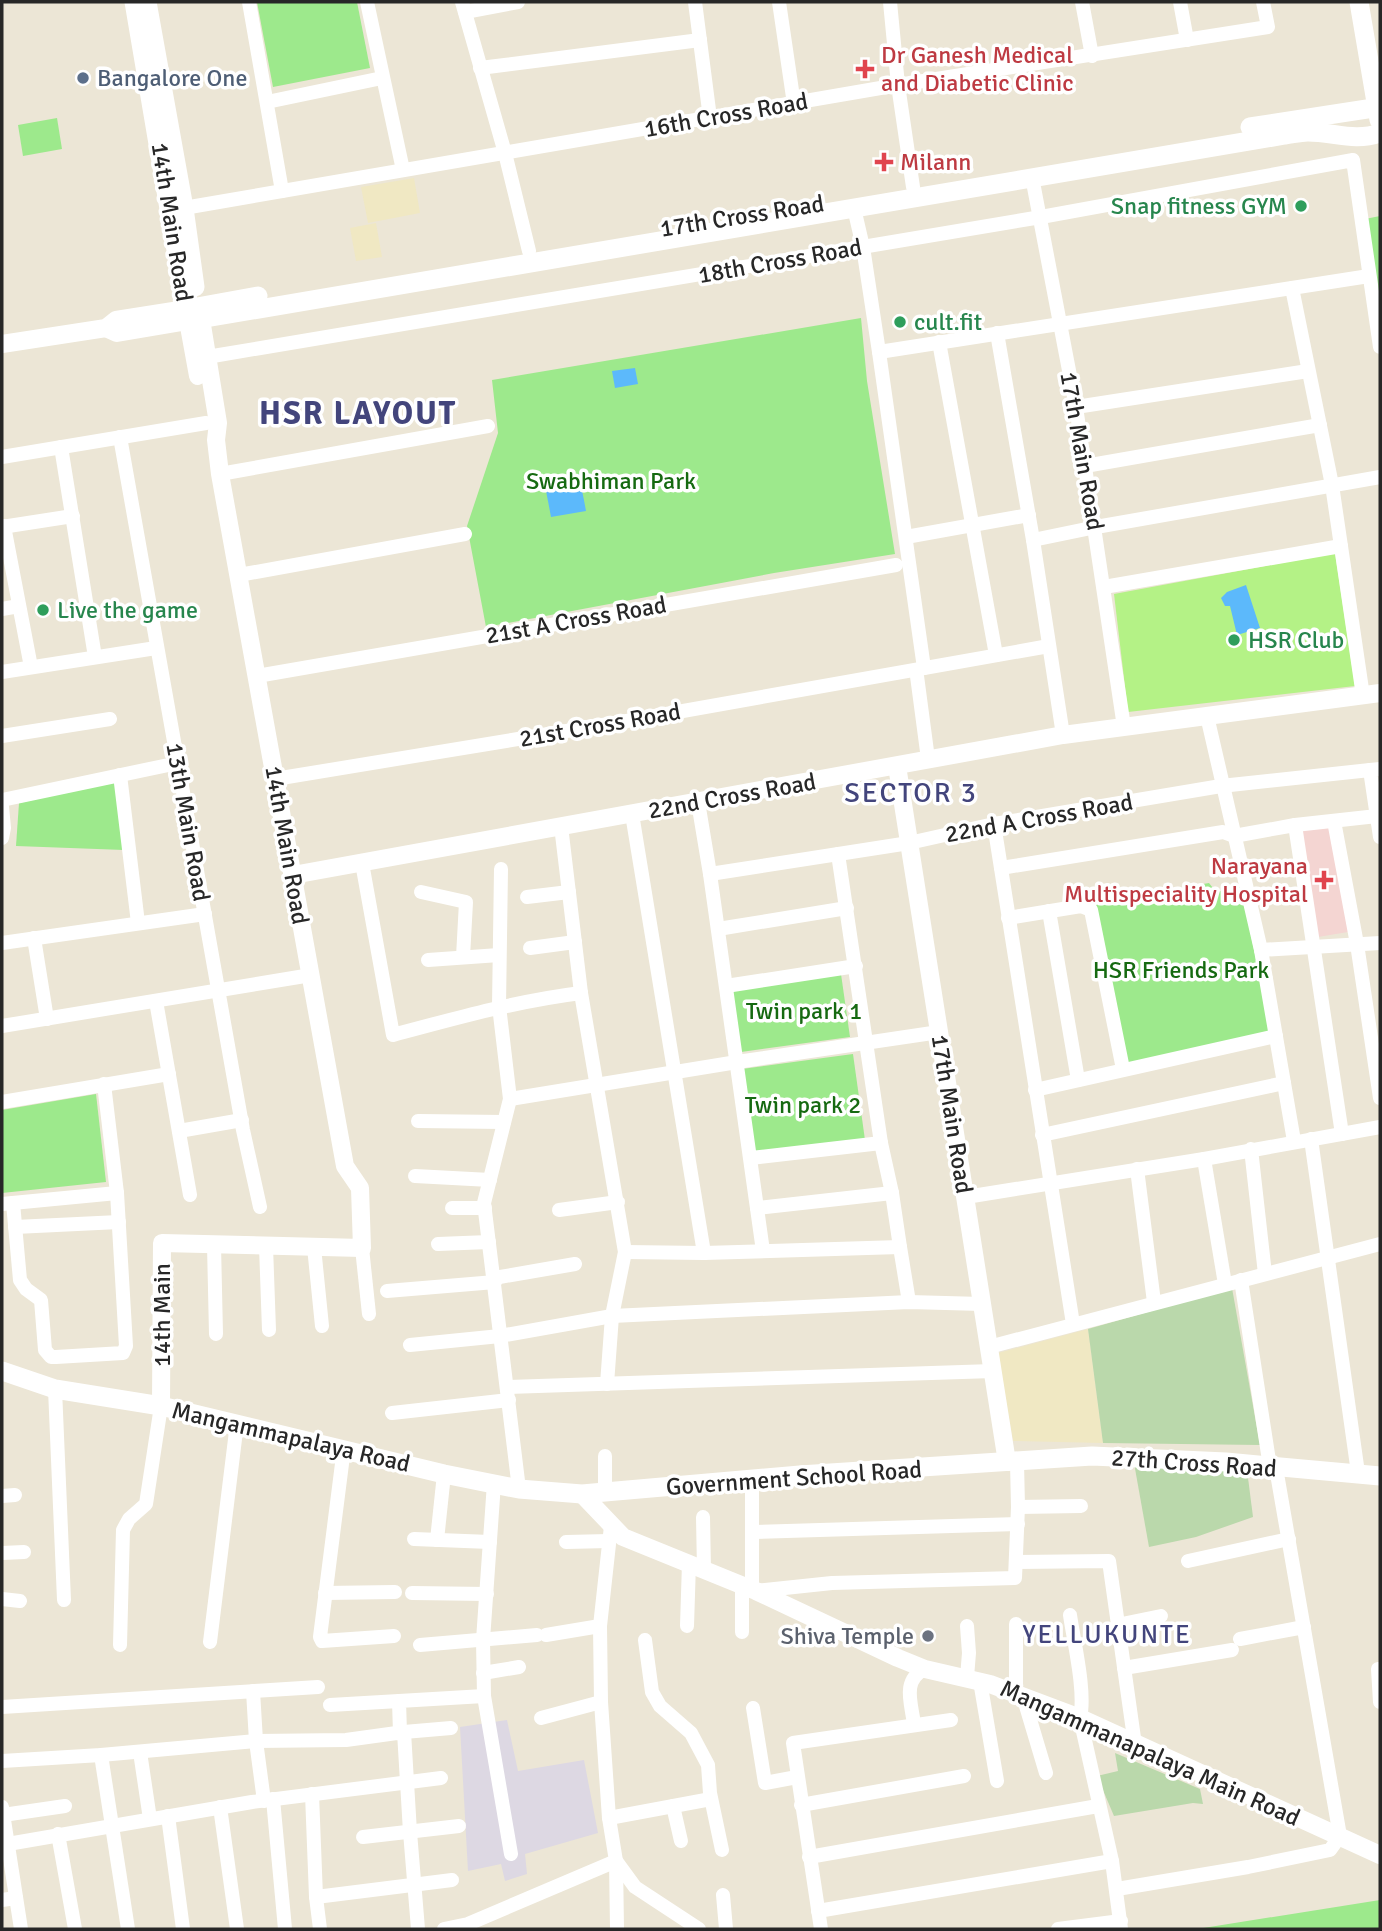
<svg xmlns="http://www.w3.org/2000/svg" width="1382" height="1931" font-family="Signika,sans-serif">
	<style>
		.industrial { fill: #ddd8e3 }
		.education { fill: #f0e8c3 }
		.medical { fill: #f4d5d2 }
		.green { fill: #9de98c }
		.cemetery { fill: #bad8ab }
		.pitch { fill: #b4f286 }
		.water { fill: #5cb9fb }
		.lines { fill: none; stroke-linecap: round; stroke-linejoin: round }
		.minor { stroke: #fff; stroke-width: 14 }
		.tertiary { stroke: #fff; stroke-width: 18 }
		.secondary { stroke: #fff; stroke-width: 19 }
		.health-dot { fill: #e0444e; stroke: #fff; stroke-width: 2.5 }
		.service-dot { fill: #5c6f8a; stroke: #fff; stroke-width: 2.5 }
		.leisure-dot { fill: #2e9e5b; stroke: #fff; stroke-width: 2.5 }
		.worship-dot { fill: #6b7280; stroke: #fff; stroke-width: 2.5 }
		.labels { text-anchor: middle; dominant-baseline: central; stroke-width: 7; stroke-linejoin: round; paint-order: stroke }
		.health-label { font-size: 24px; fill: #be3a42; stroke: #fff; text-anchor: start }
		.service-label { font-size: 24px; fill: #4e5e75; stroke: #fff; text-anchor: start }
		.street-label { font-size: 24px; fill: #272727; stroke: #fff }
		.leisure-label { font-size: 24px; fill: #27864d; stroke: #fff; text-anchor: start }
		.park-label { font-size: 24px; fill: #166a11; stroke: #fff }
		.worship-label { font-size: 24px; fill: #5b616d; stroke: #fff; text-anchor: end }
		.neighbourhood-label { font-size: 26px; letter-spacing: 2px; fill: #43457c; stroke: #fff }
		.quarter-label { font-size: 28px; letter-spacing: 2px; fill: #43457c; stroke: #fff }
		.district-label { font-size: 32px; font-weight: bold; letter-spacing: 2px; fill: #43457c; stroke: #fff }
	</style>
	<rect width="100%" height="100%" fill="#ece6d6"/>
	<polygon class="industrial" points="507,1720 518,1771 584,1760 598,1833 525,1854 527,1874 505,1881 501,1864 468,1871 460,1727"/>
	<g class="education">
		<polygon points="414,178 420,213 368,223 361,187"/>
		<polygon points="376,223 382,257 356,261 350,228"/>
		<polygon points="1088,1329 1103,1443 1013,1441 998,1353"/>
	</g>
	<polygon class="medical" points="1331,825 1348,932 1318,937 1301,829"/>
	<g class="green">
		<polygon points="257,2 357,2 370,68 273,87"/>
		<polygon points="57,118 62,149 23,156 18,125"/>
		<polygon points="1380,216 1380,306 1365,219"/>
		<polygon points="861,318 867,381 895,554 774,573 486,627 467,526 498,433 492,380"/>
		<polygon points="116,781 124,850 16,846 19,803"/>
		<polygon points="1209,883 1216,892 1241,887 1271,1032 1118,1066 1094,903"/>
		<polygon points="841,974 850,1037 741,1052 732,989"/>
		<polygon points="853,1054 865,1140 754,1155 742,1069"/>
		<polygon points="96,1094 106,1182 2,1193 2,1110"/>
		<polygon points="1380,1900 1380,1929 1197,1929"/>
	</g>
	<g class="cemetery">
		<polygon points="1232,1288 1260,1445 1103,1443 1088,1329"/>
		<polygon points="1134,1463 1247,1470 1253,1517 1196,1537 1149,1547"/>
		<polygon points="1115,1753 1200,1789 1203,1804 1193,1803 1114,1816 1097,1776 1118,1771"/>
	</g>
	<polygon class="pitch" points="1335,553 1355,686 1128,712 1114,594"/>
	<g class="water">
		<polygon points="635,368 638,384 615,388 612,371"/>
		<polygon points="579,474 586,511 551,517 544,480"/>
		<polygon points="1246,585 1260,628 1237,635 1230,606 1225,606 1221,598 1227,592"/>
	</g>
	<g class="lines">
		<g class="minor">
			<polyline points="249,2 282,191"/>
			<polyline points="367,2 403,170"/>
			<polyline points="462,2 505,153 529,251"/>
			<polyline points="695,2 710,118"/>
			<polyline points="779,2 794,104"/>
			<polyline points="890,2 898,85 913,187"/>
			<polyline points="1082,2 1092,56"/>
			<polyline points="1180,2 1187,40"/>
			<polyline points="465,12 518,2"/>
			<polyline points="480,68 700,40"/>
			<polyline points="267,102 382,78"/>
			<polyline points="1032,177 1076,407 1124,727"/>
			<polyline points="184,208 898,85 1268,27 1263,2"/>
			<polyline points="854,208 863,247 879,352 924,668"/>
			<polyline points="1292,288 1332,485 1363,696"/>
			<polyline points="997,333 1033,540 1063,735"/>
			<polyline points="939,342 996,655"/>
			<polyline points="879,352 1369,276"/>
			<polyline points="207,357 1041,217 1353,160 1380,347"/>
			<polyline points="1076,407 1308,371"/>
			<polyline points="120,437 243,1130 260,1207"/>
			<polyline points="61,447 95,657"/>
			<polyline points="2,457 206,423"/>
			<polyline points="1085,466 1320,425"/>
			<polyline points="220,474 488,426"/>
			<polyline points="4,526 31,667"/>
			<polyline points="2,527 73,516"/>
			<polyline points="906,537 1029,515"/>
			<polyline points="1033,540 1096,527 1380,477"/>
			<polyline points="239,575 465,534"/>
			<polyline points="1104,587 1341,546"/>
			<polyline points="2,609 19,606"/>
			<polyline points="2,672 156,648"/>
			<polyline points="257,676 896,565"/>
			<polyline points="917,676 928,759"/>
			<polyline points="1207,716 1261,950 1294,1141"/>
			<polyline points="2,736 110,719"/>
			<polyline points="1380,769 1370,770 1380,837"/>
			<polyline points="120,775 138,923"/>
			<polyline points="275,779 621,722 1049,646"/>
			<polyline points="2,800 178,763"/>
			<polyline points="698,802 710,874 763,1251"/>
			<polyline points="2,807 4,828 2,838"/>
			<polyline points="632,814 704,1253"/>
			<polyline points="1334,821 1357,944 1380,1098"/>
			<polyline points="994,824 1073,1324"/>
			<polyline points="1295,825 1342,1134"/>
			<polyline points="561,826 581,993 625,1252 612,1316 607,1384"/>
			<path d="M362,863L393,1035C456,1018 517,1001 581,993"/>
			<polyline points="1001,868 1223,832 1234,836 1295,825 1377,816"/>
			<polyline points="501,869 499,1006 510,1099 484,1203 519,1489"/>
			<polyline points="710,874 909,843 994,824 1221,786 1370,770"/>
			<polyline points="421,892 466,902 463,957"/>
			<polyline points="527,897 569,892"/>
			<polyline points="1049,911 1078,1080"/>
			<polyline points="1008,918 1081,906 1091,910 1123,1069"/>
			<polyline points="718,929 847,908"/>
			<polyline points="34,938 47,1019"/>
			<polyline points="2,943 205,914"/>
			<polyline points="530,948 575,942"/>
			<polyline points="1261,950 1380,943"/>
			<polyline points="428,960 499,955"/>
			<polyline points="726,986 856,966"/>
			<polyline points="156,1001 190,1195"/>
			<polyline points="2,1026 311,975"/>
			<polyline points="1035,1090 1276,1036"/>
			<polyline points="510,1099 737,1062 939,1032"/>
			<polyline points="2,1102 169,1074"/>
			<polyline points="418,1121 504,1122"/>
			<polyline points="179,1131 242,1120"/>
			<polyline points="1042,1135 1284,1083"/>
			<polyline points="1311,1139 1358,1473"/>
			<polyline points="1251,1149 1265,1274"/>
			<polyline points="751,1158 881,1143"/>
			<polyline points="1204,1159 1225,1284"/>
			<polyline points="1137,1169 1154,1302"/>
			<polyline points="415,1176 490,1180"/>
			<polyline points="966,1197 1204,1159 1380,1127"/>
			<polyline points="13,1203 20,1280 26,1289 41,1300 45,1350 51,1357 56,1357 123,1353 126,1346 117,1193 104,1084"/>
			<polyline points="2,1204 117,1193"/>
			<polyline points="452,1208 485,1208"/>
			<polyline points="757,1208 892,1193"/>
			<polyline points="559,1210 618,1202"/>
			<polyline points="15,1227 119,1222"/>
			<polyline points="438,1244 489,1242"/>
			<polyline points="214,1245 216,1334"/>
			<polyline points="266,1246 269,1330"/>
			<polyline points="314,1247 322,1326"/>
			<polyline points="900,1247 909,1302"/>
			<polyline points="362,1248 369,1314"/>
			<polyline points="625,1252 704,1253 900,1247 892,1193 881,1143 838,854"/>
			<polyline points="494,1278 575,1264"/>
			<polyline points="1241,1280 1270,1467"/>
			<polyline points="387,1291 495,1282"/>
			<polyline points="410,1345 500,1336 612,1316 909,1302 982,1304"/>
			<polyline points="989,1347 1380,1244"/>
			<polyline points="507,1387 993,1371"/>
			<polyline points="55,1389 64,1600"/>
			<polyline points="392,1413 509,1400"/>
			<polyline points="344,1448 320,1637 322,1641 394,1636"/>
			<polyline points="494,1483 483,1640 484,1696 511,1854"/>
			<polyline points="605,1493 605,1456"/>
			<polyline points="2,1496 15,1495"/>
			<polyline points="1018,1507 1081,1506"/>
			<polyline points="703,1517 704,1570"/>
			<polyline points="611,1526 600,1626 601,1702 609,1818 616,1861 617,1929"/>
			<polyline points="753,1532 1018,1524"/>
			<polyline points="414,1539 490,1542"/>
			<polyline points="437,1540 444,1474"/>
			<polyline points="566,1542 609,1541"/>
			<polyline points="2,1553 24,1552"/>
			<polyline points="1188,1561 1289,1539"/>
			<polyline points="1016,1562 1109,1561 1135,1745"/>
			<polyline points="752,1590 752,1480"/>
			<polyline points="756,1591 832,1583 1015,1578 1018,1507 1017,1462"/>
			<polyline points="325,1593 395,1592"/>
			<polyline points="412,1593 487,1594"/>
			<polyline points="2,1599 20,1601"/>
			<path d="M1070,1615C1074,1643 1086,1692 1080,1718L1112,1861L1121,1929"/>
			<polyline points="1117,1625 1161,1616"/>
			<polyline points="687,1626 689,1563"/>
			<polyline points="742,1632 742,1586"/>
			<polyline points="546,1635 600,1626"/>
			<polyline points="1240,1639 1304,1627"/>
			<polyline points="645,1640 652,1692 660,1706 691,1733 708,1765 710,1793 722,1850"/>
			<polyline points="210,1642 237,1423"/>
			<polyline points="120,1645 123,1530 129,1519 146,1504 161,1406"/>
			<polyline points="420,1645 537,1635"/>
			<polyline points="1124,1668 1232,1650"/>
			<polyline points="1378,1669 1380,1702"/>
			<polyline points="483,1673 519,1667"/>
			<polyline points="967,1677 969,1653 967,1626"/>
			<polyline points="980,1681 997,1781"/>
			<polyline points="253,1691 256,1741 264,1801"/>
			<polyline points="1016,1693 1016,1624"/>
			<polyline points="1023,1696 1046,1773"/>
			<polyline points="330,1705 399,1701"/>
			<polyline points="2,1707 318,1687"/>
			<polyline points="753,1708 765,1783 797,1777"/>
			<polyline points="541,1718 601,1702"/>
			<path d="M914,1724C911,1702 902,1680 925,1669"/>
			<polyline points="404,1732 451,1728"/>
			<polyline points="400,1733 399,1701 484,1696"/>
			<polyline points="140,1752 150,1819"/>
			<polyline points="101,1755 128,1929"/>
			<polyline points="2,1761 101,1755 256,1741 346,1740 404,1732 410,1832 418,1929"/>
			<polyline points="312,1794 316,1897 320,1929"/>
			<polyline points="273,1799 285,1929"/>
			<polyline points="801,1805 964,1776"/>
			<polyline points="673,1806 681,1841"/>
			<polyline points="2,1807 21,1929"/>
			<polyline points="220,1807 237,1929"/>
			<polyline points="3,1815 65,1806"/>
			<polyline points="168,1816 183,1929"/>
			<polyline points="609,1818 711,1799"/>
			<polyline points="58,1834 75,1929"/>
			<polyline points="363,1837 459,1826"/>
			<polyline points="2,1845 252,1802 441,1778"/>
			<polyline points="809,1857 1098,1806"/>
			<polyline points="1117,1889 1248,1867 1330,1850 1340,1836 1276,1468"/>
			<polyline points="723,1895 726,1929"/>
			<polyline points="316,1897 452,1880"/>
			<polyline points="2,1900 16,1898"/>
			<polyline points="818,1911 1112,1861"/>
			<polyline points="444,1929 468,1924 616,1861 635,1887 699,1929"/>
			<polyline points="821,1929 793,1743 951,1720"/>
			<polyline points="1058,1929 1121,1921"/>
		</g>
		<g class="tertiary">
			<polyline points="106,328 117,333 188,321 198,376"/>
			<polyline points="2,344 106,328 116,320 186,309"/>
			<polyline points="897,766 1007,1462"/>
			<polyline points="293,875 1063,735 1380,693"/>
			<polyline points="161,1406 162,1243 362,1248 360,1188 345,1166 220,474 216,440 218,423 201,319"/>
			<polyline points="582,1494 623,1537 756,1591 898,1658 925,1669 990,1684 1080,1718 1380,1855"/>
		</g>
		<g class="secondary">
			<path d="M134,2L188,321L1285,135C1293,134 1300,132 1308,132C1333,132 1355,142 1380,133"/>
			<polyline points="147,2 184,208 195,287"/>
			<polyline points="1359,2 1379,120"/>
			<polyline points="1250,127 1380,107"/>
			<polyline points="186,309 258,296"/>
			<polyline points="2,1371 55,1389 161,1406 444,1474 519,1489 582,1494 800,1475 1092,1456 1226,1462 1380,1476"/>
		</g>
	</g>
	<g class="health-dot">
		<path d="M861.5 58.5h7v7h7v7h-7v7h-7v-7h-7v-7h7z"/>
		<path d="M880.5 151.5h7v7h7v7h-7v7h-7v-7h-7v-7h7z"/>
		<path d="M1320.5 869.5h7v7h7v7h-7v7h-7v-7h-7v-7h7z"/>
	</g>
	<circle class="service-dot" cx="83" cy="78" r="7"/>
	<g class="leisure-dot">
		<circle cx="1301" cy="206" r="7"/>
		<circle cx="900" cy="322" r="7"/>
		<circle cx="43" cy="610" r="7"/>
		<circle cx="1234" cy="640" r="7"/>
	</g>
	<circle class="worship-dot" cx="928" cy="1636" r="7"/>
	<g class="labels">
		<g class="health-label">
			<text x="881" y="55">Dr Ganesh Medical<tspan x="881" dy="28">and Diabetic Clinic</tspan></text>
			<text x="900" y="162">Milann</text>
			<text x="1308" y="866" text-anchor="end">Narayana<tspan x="1308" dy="28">Multispeciality Hospital</tspan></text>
		</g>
		<g class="service-label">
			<text x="97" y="78">Bangalore One</text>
		</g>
		<g class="street-label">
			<text transform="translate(726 115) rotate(-10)">16th Cross Road</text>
			<text transform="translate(742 216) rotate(-9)">17th Cross Road</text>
			<text transform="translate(172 222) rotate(81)">14th Main Road</text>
			<text transform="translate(780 261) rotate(-10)">18th Cross Road</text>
			<text transform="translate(1082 451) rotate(80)">17th Main Road</text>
			<text transform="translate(576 620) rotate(-10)">21st A Cross Road</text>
			<text transform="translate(600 725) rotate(-10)">21st Cross Road</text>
			<text transform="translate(732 796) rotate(-10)">22nd Cross Road</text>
			<text transform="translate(1039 818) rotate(-10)">22nd A Cross Road</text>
			<text transform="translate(188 822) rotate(80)">13th Main Road</text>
			<text transform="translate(287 845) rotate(80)">14th Main Road</text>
			<text transform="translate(952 1114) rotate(81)">17th Main Road</text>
			<text transform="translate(162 1315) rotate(-90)">14th Main</text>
			<text transform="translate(291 1437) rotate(13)">Mangammapalaya Road</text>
			<text transform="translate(1194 1463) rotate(4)">27th Cross Road</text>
			<text transform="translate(794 1478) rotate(-4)">Government School Road</text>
			<text transform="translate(1150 1753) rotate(24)">Mangammanapalaya Main Road</text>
		</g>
		<g class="leisure-label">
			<text x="1287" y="206" text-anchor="end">Snap fitness GYM</text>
			<text x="914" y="322">cult.fit</text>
			<text x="57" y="610">Live the game</text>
			<text x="1248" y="640">HSR Club</text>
		</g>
		<g class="park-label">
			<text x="611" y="481">Swabhiman Park</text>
			<text x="1181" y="970">HSR Friends Park</text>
			<text x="804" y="1011">Twin park 1</text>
			<text x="803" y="1105">Twin park 2</text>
		</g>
		<g class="worship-label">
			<text x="914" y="1636">Shiva Temple</text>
		</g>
		<g class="neighbourhood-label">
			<text x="1107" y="1635">YELLUKUNTE</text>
		</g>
		<g class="quarter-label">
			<text x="911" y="793">SECTOR 3</text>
		</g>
		<g class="district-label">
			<text x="358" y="413">HSR LAYOUT</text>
		</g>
	</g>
	<rect width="1382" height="1931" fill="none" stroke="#272727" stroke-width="7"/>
</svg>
